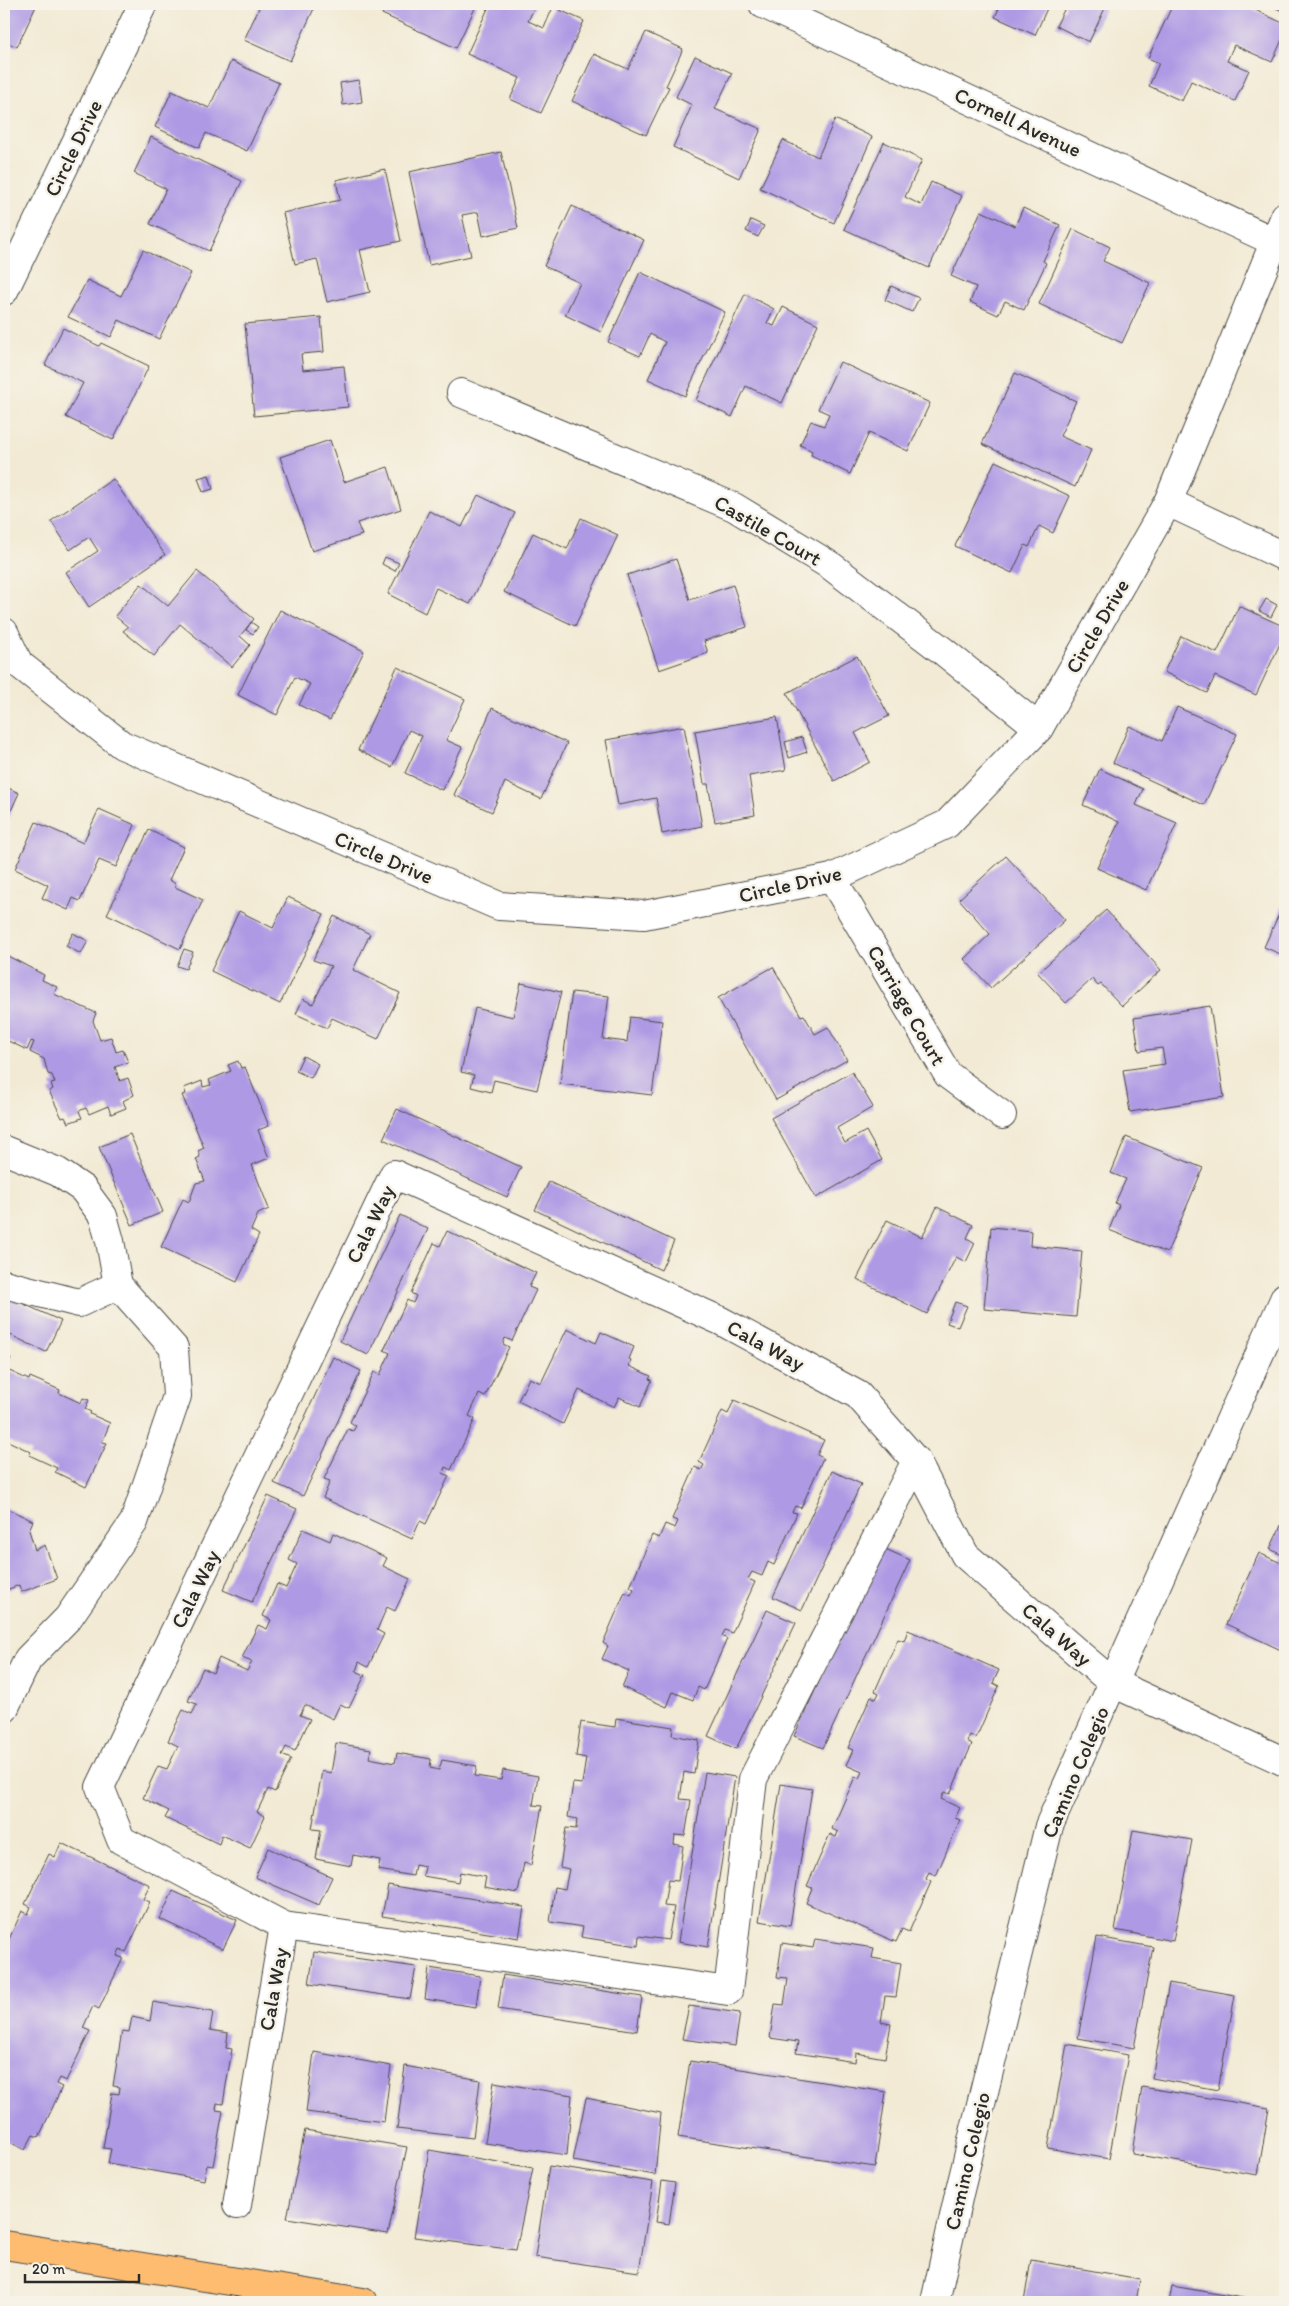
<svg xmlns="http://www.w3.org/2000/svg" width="1289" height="2306" font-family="Itim,sans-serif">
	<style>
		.building { fill: #ae9ae4 }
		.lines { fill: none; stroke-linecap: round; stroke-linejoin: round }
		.minor-casing { stroke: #494844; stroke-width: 30 }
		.major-casing { stroke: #494844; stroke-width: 30 }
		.minor { stroke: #fff; stroke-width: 28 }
		.major { stroke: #fdbc70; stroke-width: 28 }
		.labels { text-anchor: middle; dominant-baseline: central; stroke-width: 5; stroke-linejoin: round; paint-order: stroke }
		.street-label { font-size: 21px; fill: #2b2b2b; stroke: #f7f3e8 }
	</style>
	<rect width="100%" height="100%" fill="#f7f3e8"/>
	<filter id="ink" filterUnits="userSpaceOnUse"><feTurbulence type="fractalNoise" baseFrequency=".02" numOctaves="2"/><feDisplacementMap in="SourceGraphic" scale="10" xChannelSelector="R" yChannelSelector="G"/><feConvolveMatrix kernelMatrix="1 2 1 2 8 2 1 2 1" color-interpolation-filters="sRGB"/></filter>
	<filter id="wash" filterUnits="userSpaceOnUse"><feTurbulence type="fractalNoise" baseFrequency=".0096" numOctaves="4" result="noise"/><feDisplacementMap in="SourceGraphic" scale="20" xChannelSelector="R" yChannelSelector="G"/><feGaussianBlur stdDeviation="1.12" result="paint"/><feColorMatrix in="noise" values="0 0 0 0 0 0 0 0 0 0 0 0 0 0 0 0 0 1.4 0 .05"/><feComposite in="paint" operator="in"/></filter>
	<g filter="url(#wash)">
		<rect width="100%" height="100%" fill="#f2ead4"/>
		<g id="blocks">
			<g class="building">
				<polygon points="4,4 37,4 17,47 4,41"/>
				<polygon points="251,4 316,4 290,61 244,40 259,8"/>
				<polygon points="387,4 477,4 456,48 382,14"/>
				<polygon points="490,4 536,4 528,21 544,28 553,7 584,21 541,113 510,99 520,78 467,54"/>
				<polygon points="1001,4 1049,4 1035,35 995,17"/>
				<polygon points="1062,4 1107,4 1089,42 1056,26 1066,6"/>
				<polygon points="1173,4 1242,4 1285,24 1285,33 1272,62 1234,45 1227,61 1249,70 1235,101 1191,81 1182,101 1149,86 1159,63 1148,58"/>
				<polygon points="1267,4 1285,4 1285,12"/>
				<polygon points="646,32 683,49 666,86 669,87 646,135 572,101 594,54 628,69"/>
				<polygon points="695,56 732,73 715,109 761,129 739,178 673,147 692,105 676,97"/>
				<polygon points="231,61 279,83 247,151 206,133 199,148 155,127 172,91 209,108"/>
				<polygon points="359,80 362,102 343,105 340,83"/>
				<polygon points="835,119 872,137 834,223 760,188 783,140 818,157"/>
				<polygon points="151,137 242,181 209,251 150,224 166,189 134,173"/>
				<polygon points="884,142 922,160 905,197 921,205 931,182 962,196 929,268 844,229"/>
				<polygon points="501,152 518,228 483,236 478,212 462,215 471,256 429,265 409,172"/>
				<polygon points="385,169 401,241 360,250 370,292 327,302 317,259 295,264 283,213 340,200 336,180"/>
				<polygon points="572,206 644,240 601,332 565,315 580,283 544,266"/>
				<polygon points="1023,208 1060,225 1043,261 1046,263 1024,310 1005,301 998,315 970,302 976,287 951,276 981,211 1015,226"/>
				<polygon points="751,220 764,226 758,237 746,231"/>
				<polygon points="1073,229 1110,247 1103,261 1150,283 1122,343 1039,304"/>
				<polygon points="143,250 191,273 159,339 119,320 111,337 68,317 87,280 121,296"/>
				<polygon points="640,272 725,312 685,396 648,379 665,342 650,334 640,356 608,342"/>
				<polygon points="891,286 919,298 912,312 885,300"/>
				<polygon points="745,294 774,309 767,323 774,326 783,307 818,324 782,403 746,386 732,417 696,400"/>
				<polygon points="321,317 324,352 301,354 303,370 344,366 348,407 254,416 245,324"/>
				<polygon points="63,328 99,346 101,343 149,366 113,440 66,417 83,383 45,365"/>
				<polygon points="840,362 930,403 908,451 869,433 850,474 811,455 812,451 800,445 811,421 824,426 829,414 818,409"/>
				<polygon points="1015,373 1076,401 1060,436 1091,450 1075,487 982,444"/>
				<polygon points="330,440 344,482 388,467 401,509 357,523 362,535 312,551 280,457"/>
				<polygon points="995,461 1070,496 1053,533 1039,526 1029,547 1025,545 1012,573 955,546"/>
				<polygon points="209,475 213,489 203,492 198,478"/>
				<polygon points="113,479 165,555 89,607 66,572 98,551 89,537 70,550 51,521"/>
				<polygon points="478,495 515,513 470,604 436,588 425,613 388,594 429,511 462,527"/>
				<polygon points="581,518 618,535 575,626 504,592 533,533 567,549"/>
				<polygon points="385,557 399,563 395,571 382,564"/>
				<polygon points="676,559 690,600 733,585 747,627 704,641 708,653 659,670 627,575"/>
				<polygon points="197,571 254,619 240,636 250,645 232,667 180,624 154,656 123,631 128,627 115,616 141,584 168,606"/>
				<polygon points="1266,599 1277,605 1271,617 1259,611"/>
				<polygon points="1239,606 1285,627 1285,633 1256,695 1215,676 1207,693 1164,672 1181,636 1217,653"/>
				<polygon points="280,610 364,651 330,720 299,705 310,684 295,677 277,715 238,695"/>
				<polygon points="251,622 258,627 253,634 246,630"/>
				<polygon points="857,656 889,716 855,733 870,762 834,781 787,693"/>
				<polygon points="397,667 465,699 446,740 462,747 442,790 405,773 422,736 409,730 392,767 358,750"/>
				<polygon points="1177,707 1237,734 1204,805 1113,763 1129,726 1162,741"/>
				<polygon points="492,708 567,743 541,799 505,782 492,812 454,795"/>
				<polygon points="777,717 786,770 749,776 755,815 715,822 708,784 704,784 695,731"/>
				<polygon points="684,726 702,826 662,834 656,798 618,805 606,740"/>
				<polygon points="802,737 807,752 789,758 785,742"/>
				<polygon points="1100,769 1143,789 1136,805 1177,823 1146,890 1097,868 1119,822 1083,805"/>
				<polygon points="4,786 19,793 4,826"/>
				<polygon points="99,809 135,825 116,867 99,860 80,901 73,898 68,910 42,898 48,885 15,869 36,822 83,843"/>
				<polygon points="149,830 184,847 169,880 176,884 175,887 203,900 180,949 107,914"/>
				<polygon points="1006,856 1065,920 991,988 964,959 990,934 959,899"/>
				<polygon points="288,897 324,914 280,1004 211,971 239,911 273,928"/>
				<polygon points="1285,901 1285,956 1264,947"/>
				<polygon points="1106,910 1161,970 1122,1006 1101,984 1098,986 1092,979 1066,1003 1038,973"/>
				<polygon points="334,916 370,934 353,970 400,993 378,1039 332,1018 327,1028 296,1014 303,999 313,1004 331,966 313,960"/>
				<polygon points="73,933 88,941 81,954 66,946"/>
				<polygon points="184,949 193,952 186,969 177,966"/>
				<polygon points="4,954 44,975 42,980 57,987 54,994 96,1013 93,1021 100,1040 111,1037 116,1052 123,1050 128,1062 115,1067 120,1081 128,1078 134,1095 123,1101 126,1108 111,1114 108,1106 89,1114 86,1108 79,1111 82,1118 68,1123 65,1117 62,1118 49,1091 53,1089 51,1084 55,1083 52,1075 48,1074 44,1059 30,1052 34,1042 31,1041 27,1050 6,1040 4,1046"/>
				<polygon points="773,967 801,1016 804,1015 815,1034 828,1027 847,1060 776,1100 718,998"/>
				<polygon points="521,983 561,992 537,1090 494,1080 491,1092 471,1087 474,1075 461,1072 475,1008 513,1017"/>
				<polygon points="572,992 609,996 603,1039 627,1042 630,1017 662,1021 652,1095 560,1084"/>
				<polygon points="1210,1006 1224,1097 1130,1112 1123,1070 1165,1064 1162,1048 1139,1051 1134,1018"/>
				<polygon points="303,1056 318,1064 311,1078 296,1071"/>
				<polygon points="238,1061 241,1068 245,1067 269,1126 258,1130 269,1158 252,1165 269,1209 258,1214 251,1230 259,1235 237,1282 161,1247 183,1199 189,1202 196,1183 205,1181 196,1159 200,1157 198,1151 204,1148 182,1095 186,1094 184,1088 202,1081 203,1087 211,1085 209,1080 231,1071 228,1065"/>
				<polygon points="852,1072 873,1107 837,1128 845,1143 866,1131 882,1160 816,1198 771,1118"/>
				<polygon points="397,1109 521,1167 507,1197 383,1139"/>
				<polygon points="130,1134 163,1212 132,1225 99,1147"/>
				<polygon points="1126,1137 1203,1168 1167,1253 1109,1230 1119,1205 1115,1203 1126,1179 1111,1173"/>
				<polygon points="549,1182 674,1241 661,1270 535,1210"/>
				<polygon points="937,1207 973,1225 967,1238 975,1243 966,1262 956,1257 927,1314 857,1279 887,1220 922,1237"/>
				<polygon points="400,1215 428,1229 368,1355 340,1341"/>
				<polygon points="991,1227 1031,1231 1030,1246 1082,1251 1076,1317 984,1309"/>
				<polygon points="447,1231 536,1273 529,1287 536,1290 512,1341 505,1338 503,1344 509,1347 485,1397 479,1394 469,1416 475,1419 451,1470 445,1467 443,1473 449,1476 426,1524 420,1521 412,1539 323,1498 330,1481 324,1479 348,1429 353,1431 356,1426 350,1422 374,1372 380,1375 390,1353 384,1350 407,1300 413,1303 416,1296 411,1293 434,1243 440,1246"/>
				<polygon points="4,1295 61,1321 46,1352 4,1332"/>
				<polygon points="955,1302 967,1306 958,1327 947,1323"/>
				<polygon points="567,1329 596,1343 601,1332 634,1347 629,1359 631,1360 629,1366 651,1376 649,1379 652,1380 640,1407 619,1397 614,1407 579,1390 563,1424 518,1401 529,1378 541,1383"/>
				<polygon points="4,1355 11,1358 5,1369 29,1380 30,1377 60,1390 59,1393 81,1403 83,1398 89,1400 85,1409 91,1412 90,1414 110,1423 102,1442 107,1443 86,1487 55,1472 57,1468 29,1455 31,1452 6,1440 4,1445"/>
				<polygon points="333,1357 361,1371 303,1496 274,1483"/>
				<polygon points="734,1400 824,1440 817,1455 823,1458 801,1508 795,1506 792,1512 797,1513 774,1565 768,1562 762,1576 752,1572 748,1579 755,1582 732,1633 725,1630 722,1636 727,1639 704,1690 698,1687 693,1700 673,1692 667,1707 622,1687 629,1671 602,1659 608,1646 603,1643 625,1592 631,1595 634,1589 630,1587 652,1535 659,1538 665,1524 675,1528 678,1521 672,1519 695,1467 701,1470 704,1465 699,1462 722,1411 728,1414"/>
				<polygon points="832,1471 861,1484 802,1610 773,1597"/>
				<polygon points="268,1496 297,1509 252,1602 223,1590"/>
				<polygon points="4,1507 33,1521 29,1530 35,1550 45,1545 57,1579 21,1592 19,1585 4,1591"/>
				<polygon points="1285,1517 1285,1652 1226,1624 1259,1553 1281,1563 1284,1556 1270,1549"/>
				<polygon points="303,1529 330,1541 333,1533 387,1558 383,1566 410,1579 395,1611 387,1607 377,1630 384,1634 368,1667 359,1662 356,1671 365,1675 349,1708 340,1704 333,1719 305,1705 300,1715 310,1719 295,1751 286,1747 282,1755 291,1759 275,1792 268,1789 257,1812 265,1816 250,1848 222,1835 219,1844 165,1818 169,1811 143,1798 158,1766 167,1769 178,1746 168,1741 183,1710 192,1714 197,1704 188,1701 203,1668 213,1673 219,1658 247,1671 252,1662 242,1658 258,1625 267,1629 271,1620 263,1616 277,1584 286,1588 297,1564 289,1560"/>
				<polygon points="881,1547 910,1560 823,1748 794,1736"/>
				<polygon points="767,1610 796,1623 736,1749 708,1736"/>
				<polygon points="908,1630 999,1670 993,1683 999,1686 976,1738 970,1735 967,1741 972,1744 950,1794 944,1792 941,1799 960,1808 955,1818 960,1820 936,1876 929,1872 926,1879 931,1882 909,1932 902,1929 896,1942 806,1903 812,1888 807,1886 830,1834 836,1837 838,1832 832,1829 855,1777 859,1778 862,1772 846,1765 853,1750 848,1748 871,1696 876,1699 879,1693 875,1691 898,1639 904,1641"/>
				<polygon points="616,1718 673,1727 672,1735 699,1740 694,1774 684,1772 680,1799 691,1800 685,1836 675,1835 674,1844 683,1846 678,1881 668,1880 664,1906 674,1907 668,1940 639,1936 638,1946 581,1937 583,1927 550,1922 555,1887 565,1889 569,1869 560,1867 566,1828 576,1829 577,1819 568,1817 573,1783 582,1784 586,1758 576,1756 581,1722 615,1727"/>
				<polygon points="336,1743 371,1749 369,1758 395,1763 397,1753 431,1759 430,1768 439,1770 442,1760 477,1766 475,1776 501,1780 503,1770 538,1776 533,1805 542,1806 531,1865 524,1863 518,1893 484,1887 486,1877 460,1872 458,1882 423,1876 425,1867 415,1865 413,1876 378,1870 380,1860 353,1855 351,1866 316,1859 321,1830 312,1829 322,1771 331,1773"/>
				<polygon points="705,1772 735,1777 708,1947 678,1942"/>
				<polygon points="781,1784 812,1789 790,1926 759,1921"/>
				<polygon points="1133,1830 1192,1840 1173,1941 1115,1930"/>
				<polygon points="61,1843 150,1885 143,1899 150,1902 126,1952 120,1949 117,1956 123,1958 99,2009 93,2006 83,2028 90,2031 66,2081 59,2078 56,2084 62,2087 39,2137 33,2135 25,2150 4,2139 4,1950 22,1911 28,1914 31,1907 25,1904 49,1854 55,1857"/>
				<polygon points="268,1848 332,1877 319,1905 255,1877"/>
				<polygon points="388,1885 524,1907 519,1938 382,1916"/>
				<polygon points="173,1891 237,1920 223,1949 160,1919"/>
				<polygon points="1097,1937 1153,1947 1134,2048 1078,2038"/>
				<polygon points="815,1939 874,1948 872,1958 901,1963 896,1997 885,1996 881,2022 891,2024 885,2058 856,2053 855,2062 796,2053 798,2042 770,2038 775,2004 784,2005 788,1978 777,1977 782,1943 813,1948"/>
				<polygon points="314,1952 416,1967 410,1999 309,1984"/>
				<polygon points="429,1968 480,1976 476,2007 425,1999"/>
				<polygon points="503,1975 642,1997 637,2031 498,2009"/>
				<polygon points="1169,1983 1235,1995 1218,2090 1152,2078"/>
				<polygon points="153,2002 213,2012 210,2030 228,2033 226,2048 232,2049 223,2104 217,2103 216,2110 223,2111 213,2166 207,2165 204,2180 108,2163 111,2149 103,2148 112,2093 119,2094 120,2087 113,2086 122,2031 129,2032 132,2017 150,2021"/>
				<polygon points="689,2006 740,2013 735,2046 682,2039"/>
				<polygon points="1067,2044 1128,2055 1109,2159 1048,2148"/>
				<polygon points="314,2052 391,2066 384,2122 306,2112"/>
				<polygon points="690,2061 886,2092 875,2167 678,2137"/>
				<polygon points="405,2066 480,2080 473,2138 397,2129"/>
				<polygon points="494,2082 572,2095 567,2155 485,2143"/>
				<polygon points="1142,2087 1269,2108 1258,2175 1132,2154"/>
				<polygon points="586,2098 661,2113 655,2175 573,2161"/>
				<polygon points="305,2130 407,2147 388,2234 287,2218"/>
				<polygon points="429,2150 533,2168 516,2250 414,2237"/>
				<polygon points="549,2166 653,2182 639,2272 535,2257"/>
				<polygon points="662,2181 675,2183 669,2224 656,2222"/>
				<polygon points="1031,2260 1140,2279 1136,2302 1024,2302"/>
				<polygon points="1172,2286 1260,2301 1260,2302 1169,2302"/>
			</g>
		</g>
	</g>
	<g filter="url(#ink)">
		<use href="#blocks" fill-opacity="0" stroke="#494844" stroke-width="1"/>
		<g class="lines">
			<g class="minor-casing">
				<g id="minor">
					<polyline points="763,4 1273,241"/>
					<polyline points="4,291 143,4"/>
					<polyline points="461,393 734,507 831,566 943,651 1039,728"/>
					<polyline points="1168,502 1285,557"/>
					<polyline points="4,632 19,664 122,745 499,906 644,915 832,878 947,824 1039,728 1168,502 1285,216"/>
					<polyline points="832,878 948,1075 1002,1115"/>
					<polyline points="4,1150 58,1172 83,1189 103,1216 110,1241 118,1285 174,1348 177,1396 134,1522 68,1618 28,1659 4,1709"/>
					<polyline points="4,1284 79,1303 118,1285"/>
					<polyline points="284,1926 728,1991 753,1779 916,1461"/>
					<polyline points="237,2205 284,1926 121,1840 100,1787 394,1174 721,1321 858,1395 916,1461 965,1555 1079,1654 1113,1683 1285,1762"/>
					<polyline points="935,2302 959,2194 1049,1826 1285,1297"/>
				</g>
			</g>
			<g class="major-casing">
				<polyline id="major" points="4,2245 363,2302"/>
			</g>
			<use href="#minor" class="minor"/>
			<use href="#major" class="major"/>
		</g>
	</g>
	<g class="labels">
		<g class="street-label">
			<text transform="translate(1018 122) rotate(25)">Cornell Avenue</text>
			<text transform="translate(73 148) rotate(-64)">Circle Drive</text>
			<text transform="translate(768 530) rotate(30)">Castile Court</text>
			<text transform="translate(1097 626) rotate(-60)">Circle Drive</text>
			<text transform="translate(384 857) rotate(23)">Circle Drive</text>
			<text transform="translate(790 884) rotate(-13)">Circle Drive</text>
			<text transform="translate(907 1005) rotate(60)">Carriage Court</text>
			<text transform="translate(370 1224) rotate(-64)">Cala Way</text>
			<text transform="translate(766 1345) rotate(28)">Cala Way</text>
			<text transform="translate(195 1589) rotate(-64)">Cala Way</text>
			<text transform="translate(1057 1634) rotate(41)">Cala Way</text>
			<text transform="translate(1075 1772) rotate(-67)">Camino Colegio</text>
			<text transform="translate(273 1989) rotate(-80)">Cala Way</text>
			<text transform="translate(967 2161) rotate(-77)">Camino Colegio</text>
		</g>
	</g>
	<rect width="1289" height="2306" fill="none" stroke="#f7f3e8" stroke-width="20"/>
	<path d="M25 2274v8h114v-8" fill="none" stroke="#2b2b2b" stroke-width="2.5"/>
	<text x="32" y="2274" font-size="15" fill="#2b2b2b" stroke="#f7f3e8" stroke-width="4" paint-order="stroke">20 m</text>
</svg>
